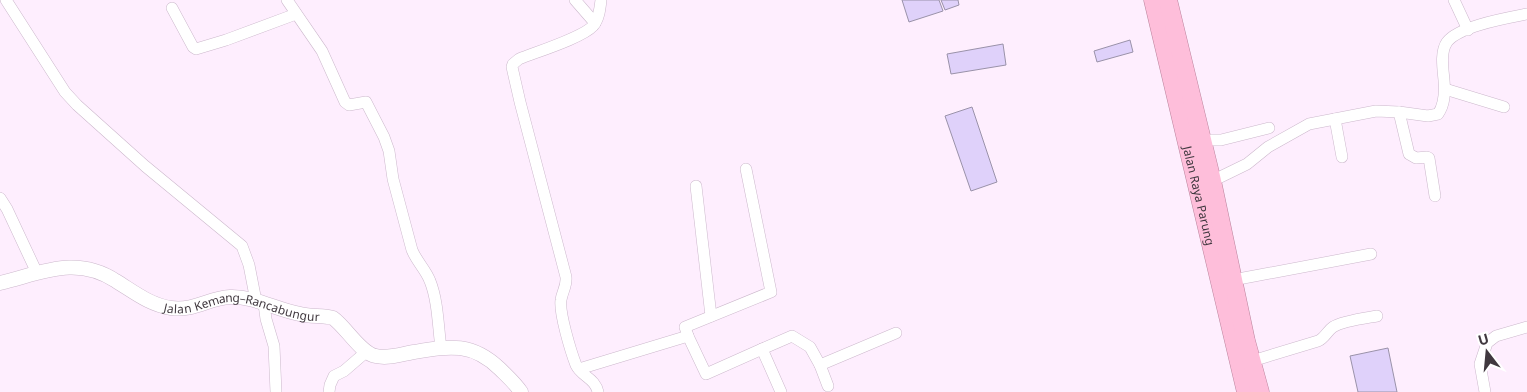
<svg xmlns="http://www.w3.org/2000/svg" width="1527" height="392" font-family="'Noto Sans',sans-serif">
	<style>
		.building { fill: #dfd1fa; stroke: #9a92a9 }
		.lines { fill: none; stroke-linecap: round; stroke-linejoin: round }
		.minor-casing { stroke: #ccb8cc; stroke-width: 12 }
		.tertiary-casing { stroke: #ccb8cc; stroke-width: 15 }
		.trunk-casing { stroke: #bb849d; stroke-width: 19 }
		.minor { stroke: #fff; stroke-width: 11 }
		.tertiary { stroke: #fff; stroke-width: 14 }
		.trunk { stroke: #febeda; stroke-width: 18 }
		.labels { text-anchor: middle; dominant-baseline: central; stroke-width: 5; stroke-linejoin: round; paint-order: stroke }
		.street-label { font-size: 12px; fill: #40383f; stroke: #fff }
	</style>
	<rect width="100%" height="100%" fill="#feeefe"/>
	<g class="building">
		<polygon points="902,0 939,0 943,11 909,22"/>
		<polygon points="941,0 958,0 959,5 945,10"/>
		<polygon points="1130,40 1133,52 1097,62 1094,51"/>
		<polygon points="1003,44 1006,65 951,74 947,54"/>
		<polygon points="972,107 997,182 971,191 945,116"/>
		<polygon points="1388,348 1397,392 1358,392 1350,356"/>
	</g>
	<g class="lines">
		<g class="minor-casing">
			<g id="minor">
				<polyline points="6,0 65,92 77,105 145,166 242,246 249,265 256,301"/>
				<path d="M287,0L322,51L345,102L349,105L366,102L384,137L389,151L393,179L412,250C417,262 426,270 430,281C438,301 438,326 441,348"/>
				<polyline points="575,0 595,23"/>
				<polyline points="1454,0 1468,30"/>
				<polyline points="172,8 193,47 196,49 226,40 296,14"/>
				<polyline points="1445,89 1504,107"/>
				<polyline points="1399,112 1409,154 1416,158 1427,157 1429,158 1435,196"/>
				<polyline points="1335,119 1342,157"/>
				<polyline points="1201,140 1221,140 1269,128"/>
				<path d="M1208,183L1247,164L1268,147L1309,124L1376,111L1399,112L1428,116L1438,114C1445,104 1445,92 1444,80C1443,69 1440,52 1447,42C1459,26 1507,18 1527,14"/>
				<polyline points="696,186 711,316"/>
				<polyline points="0,198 7,209 37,273"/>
				<polyline points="1233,280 1371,254"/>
				<polyline points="264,304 266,319 274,346 276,392"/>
				<polyline points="688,336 685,327 771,292 746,169"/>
				<polyline points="762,349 792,336 810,347 820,365 828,386"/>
				<path d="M1252,361L1318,341C1325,338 1327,331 1333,327C1342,321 1366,318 1377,316"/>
				<polyline points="820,365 896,333"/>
				<polyline points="579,369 688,336 706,374 762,349 781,392"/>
				<polyline points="329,392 330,385 334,376 344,371 366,352"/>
				<path d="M598,392C595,378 582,377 576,365C571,352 559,313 561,300C562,292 567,286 566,277L520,102L512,67L513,64L519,59C536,52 582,38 593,26C599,19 600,9 601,0"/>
				<polyline points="1485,392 1480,364 1487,343 1496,336 1527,327"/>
			</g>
		</g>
		<g class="tertiary-casing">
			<g id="tertiary">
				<path id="s1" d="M0,283C42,273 76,255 116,281C134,292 150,305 171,308C195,311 209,298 230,297C254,296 277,310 300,314C311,317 323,315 333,318C346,327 361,354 376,356C388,359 402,354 414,352C450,346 472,342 500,369C508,377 515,383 521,392"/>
			</g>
		</g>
		<g class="trunk-casing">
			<g id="trunk">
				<path id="s2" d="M1153,0L1246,392"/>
				<polyline points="1168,0 1212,181 1246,341 1260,392"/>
			</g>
		</g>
		<use href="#minor" class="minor"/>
		<use href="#tertiary" class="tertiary"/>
		<use href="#trunk" class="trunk"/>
	</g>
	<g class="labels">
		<g class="street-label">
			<text stroke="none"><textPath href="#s2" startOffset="201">Jalan Raya Parung</textPath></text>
			<text stroke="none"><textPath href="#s1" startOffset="255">Jalan Kemang–Rancabungur</textPath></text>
		</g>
	</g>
	<g transform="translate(1487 352) rotate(344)" stroke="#ffffff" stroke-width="4" paint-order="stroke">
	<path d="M0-4L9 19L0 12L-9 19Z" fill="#40383f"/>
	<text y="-8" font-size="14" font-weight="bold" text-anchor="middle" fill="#40383f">U</text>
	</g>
</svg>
